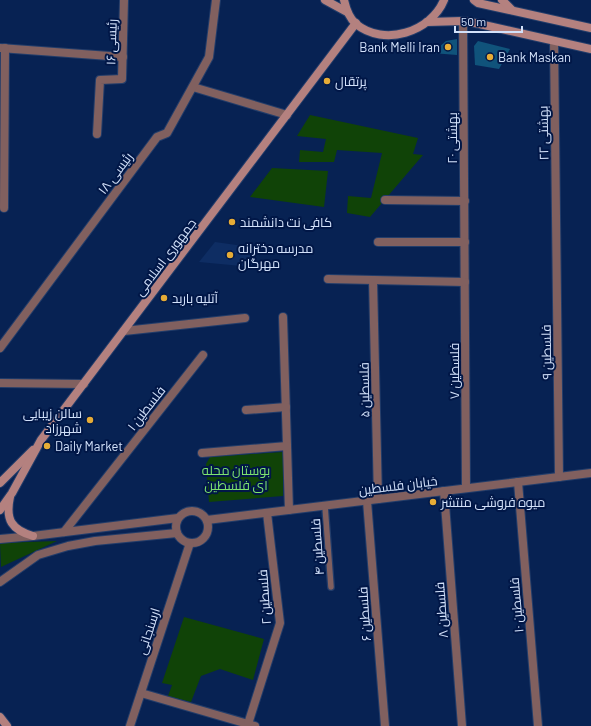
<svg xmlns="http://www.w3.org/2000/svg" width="591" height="726" font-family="Barlow,Cairo,sans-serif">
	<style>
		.built { fill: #0e2d63 }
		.green { fill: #104307 }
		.building { fill: #10537b }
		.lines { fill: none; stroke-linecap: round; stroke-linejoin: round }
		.service-casing { stroke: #233d6a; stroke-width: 8 }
		.minor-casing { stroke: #233d6a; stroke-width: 10 }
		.tertiary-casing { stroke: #233d6a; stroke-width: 10 }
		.secondary-casing { stroke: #233d6a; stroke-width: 10 }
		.service { stroke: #81605f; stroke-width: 5.5 }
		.minor { stroke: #81605f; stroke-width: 8 }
		.tertiary { stroke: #81605f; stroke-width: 8 }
		.secondary { stroke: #b4817f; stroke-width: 8 }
		.poi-dot { fill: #e6ac36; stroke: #011747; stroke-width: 1.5 }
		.labels { text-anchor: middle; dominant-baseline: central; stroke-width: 4; stroke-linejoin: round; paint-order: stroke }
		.street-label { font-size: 13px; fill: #d2e1fa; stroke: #011747 }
		.poi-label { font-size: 13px; fill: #d2e1fa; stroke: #011747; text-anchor: start }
		.park-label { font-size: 13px; fill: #7fe46f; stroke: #011747 }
	</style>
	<rect width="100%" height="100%" fill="#072253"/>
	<polygon class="built" points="215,242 257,248 252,267 199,262"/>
	<g class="green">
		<polygon points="310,115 418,138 413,154 423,155 370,217 347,213 348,196 371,198 382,153 337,150 334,162 299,162 300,150 323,152 326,139 297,136"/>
		<polygon points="272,168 328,171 324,207 250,197"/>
		<polygon points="283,452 283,496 209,502 206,464 210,457"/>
		<polygon points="57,541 1,567 0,543"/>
		<polygon points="184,617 264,639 253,680 220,669 201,676 191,702 168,696 172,685 162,683"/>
	</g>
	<g class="building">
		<polygon points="457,39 457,55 432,53 446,41"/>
		<polygon points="478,41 510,49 499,69 475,65 474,46"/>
	</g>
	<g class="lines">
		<g class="service-casing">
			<polyline id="service" points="325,506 331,587"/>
		</g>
		<g class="minor-casing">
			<g id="minor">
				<polyline points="463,21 466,488"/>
				<polyline points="554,41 559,477"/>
				<polyline points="0,48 123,57"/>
				<polyline points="193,87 287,115"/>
				<polyline points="97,134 100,80 122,79 124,0"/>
				<polyline points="385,200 465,201"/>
				<polyline points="4,208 5,48"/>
				<polyline points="378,242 465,242"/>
				<polyline points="328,279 465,282"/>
				<polyline points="373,280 378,499"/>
				<polyline points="283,317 289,510"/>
				<polyline points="124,331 245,318"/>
				<polyline points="0,348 157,137 167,133 209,57 216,0"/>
				<polyline points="0,383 84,384"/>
				<polyline points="246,410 286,407"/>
				<polyline points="202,453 287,446"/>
				<polyline points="518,482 538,726"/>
				<polyline points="444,491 462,726"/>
				<polyline points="367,501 385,726"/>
				<polyline points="64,532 203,355"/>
				<polyline points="141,693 255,726"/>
				<polyline points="248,724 280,623 267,513"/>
			</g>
		</g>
		<g class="tertiary-casing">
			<g id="tertiary">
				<circle cx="192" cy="527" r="16"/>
				<polyline points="207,520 591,473"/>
				<polyline points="0,539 33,536 178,518"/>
				<polyline points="0,582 38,555 68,546 95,541 177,533"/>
				<polyline points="130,726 190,543"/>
			</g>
		</g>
		<g class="secondary-casing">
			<g id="secondary">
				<polyline points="325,0 347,12"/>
				<path d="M344,0C346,9 349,18 356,24C384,47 431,32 444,0"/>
				<polyline points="474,0 478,3 591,28"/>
				<polyline points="502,0 512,10"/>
				<polyline points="427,22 463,21 475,23 591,49"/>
				<polyline points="0,483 33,450"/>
				<path d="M10,497C5,520 12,530 33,536"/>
				<polyline points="0,510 12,493 41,440 356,23"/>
				<polyline points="0,717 7,726"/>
			</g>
		</g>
		<use href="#service" class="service"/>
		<use href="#minor" class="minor"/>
		<use href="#tertiary" class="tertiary"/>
		<use href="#secondary" class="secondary"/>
	</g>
	<g class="poi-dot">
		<circle cx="448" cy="47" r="4"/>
		<circle cx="490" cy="57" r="4"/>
		<circle cx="327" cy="81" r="4"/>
		<circle cx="232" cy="222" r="4"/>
		<circle cx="230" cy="255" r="4"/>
		<circle cx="164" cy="298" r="4"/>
		<circle cx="90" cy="420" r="4"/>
		<circle cx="47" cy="446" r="4"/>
		<circle cx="433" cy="502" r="4"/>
	</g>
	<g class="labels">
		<g class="street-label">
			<text transform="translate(111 42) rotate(-88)">رئیسی ۱۶</text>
			<text transform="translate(543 133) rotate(-91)">بهشتی ۲۲</text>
			<text transform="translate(452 138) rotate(-90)">بهشتی ۲۰</text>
			<text transform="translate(115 173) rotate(-53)">رئیسی ۱۸</text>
			<text transform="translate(165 257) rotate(-53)">جمهوری اسلامی</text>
			<text transform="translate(546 352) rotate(-91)">فلسطین ۹</text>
			<text transform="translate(454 371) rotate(-90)">فلسطین ۷</text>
			<text transform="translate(364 390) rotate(-91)">فلسطین ۵</text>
			<text transform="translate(146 408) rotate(-52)">فلسطین ۱</text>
			<text transform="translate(398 485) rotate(-7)">خیابان فلسطین</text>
			<text transform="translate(317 547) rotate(-94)">فلسطین ۴</text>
			<text transform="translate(264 597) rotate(-94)">فلسطین ۲</text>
			<text transform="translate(516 605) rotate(-95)">فلسطین ۱۰</text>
			<text transform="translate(441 610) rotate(-94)">فلسطین ۸</text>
			<text transform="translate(364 614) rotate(-94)">فلسطین ۶</text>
			<text transform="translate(148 631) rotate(-72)">ارسنجانی</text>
		</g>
		<g class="poi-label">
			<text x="440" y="47" text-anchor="end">Bank Melli Iran</text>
			<text x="498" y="57">Bank Maskan</text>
			<text x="335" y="81">پرتقال</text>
			<text x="240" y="222">کافی نت دانشمند</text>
			<text x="238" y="248">مدرسه دخترانه<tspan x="238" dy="15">مهرگان</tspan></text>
			<text x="172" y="298">آتلیه باربد</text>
			<text x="82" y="413" text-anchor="end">سالن زیبایی<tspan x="82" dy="15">شهرزاد</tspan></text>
			<text x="55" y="446">Daily Market</text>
			<text x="441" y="502">میوه فروشی منتشر</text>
		</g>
		<g class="park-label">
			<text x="236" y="470">بوستان محله<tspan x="236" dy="15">ای فلسطین</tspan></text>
		</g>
	</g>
	<path d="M455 26v6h67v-6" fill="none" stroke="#d2e1fa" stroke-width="2"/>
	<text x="461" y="26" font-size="12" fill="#d2e1fa" stroke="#011747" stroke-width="3" paint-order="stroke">50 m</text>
</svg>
